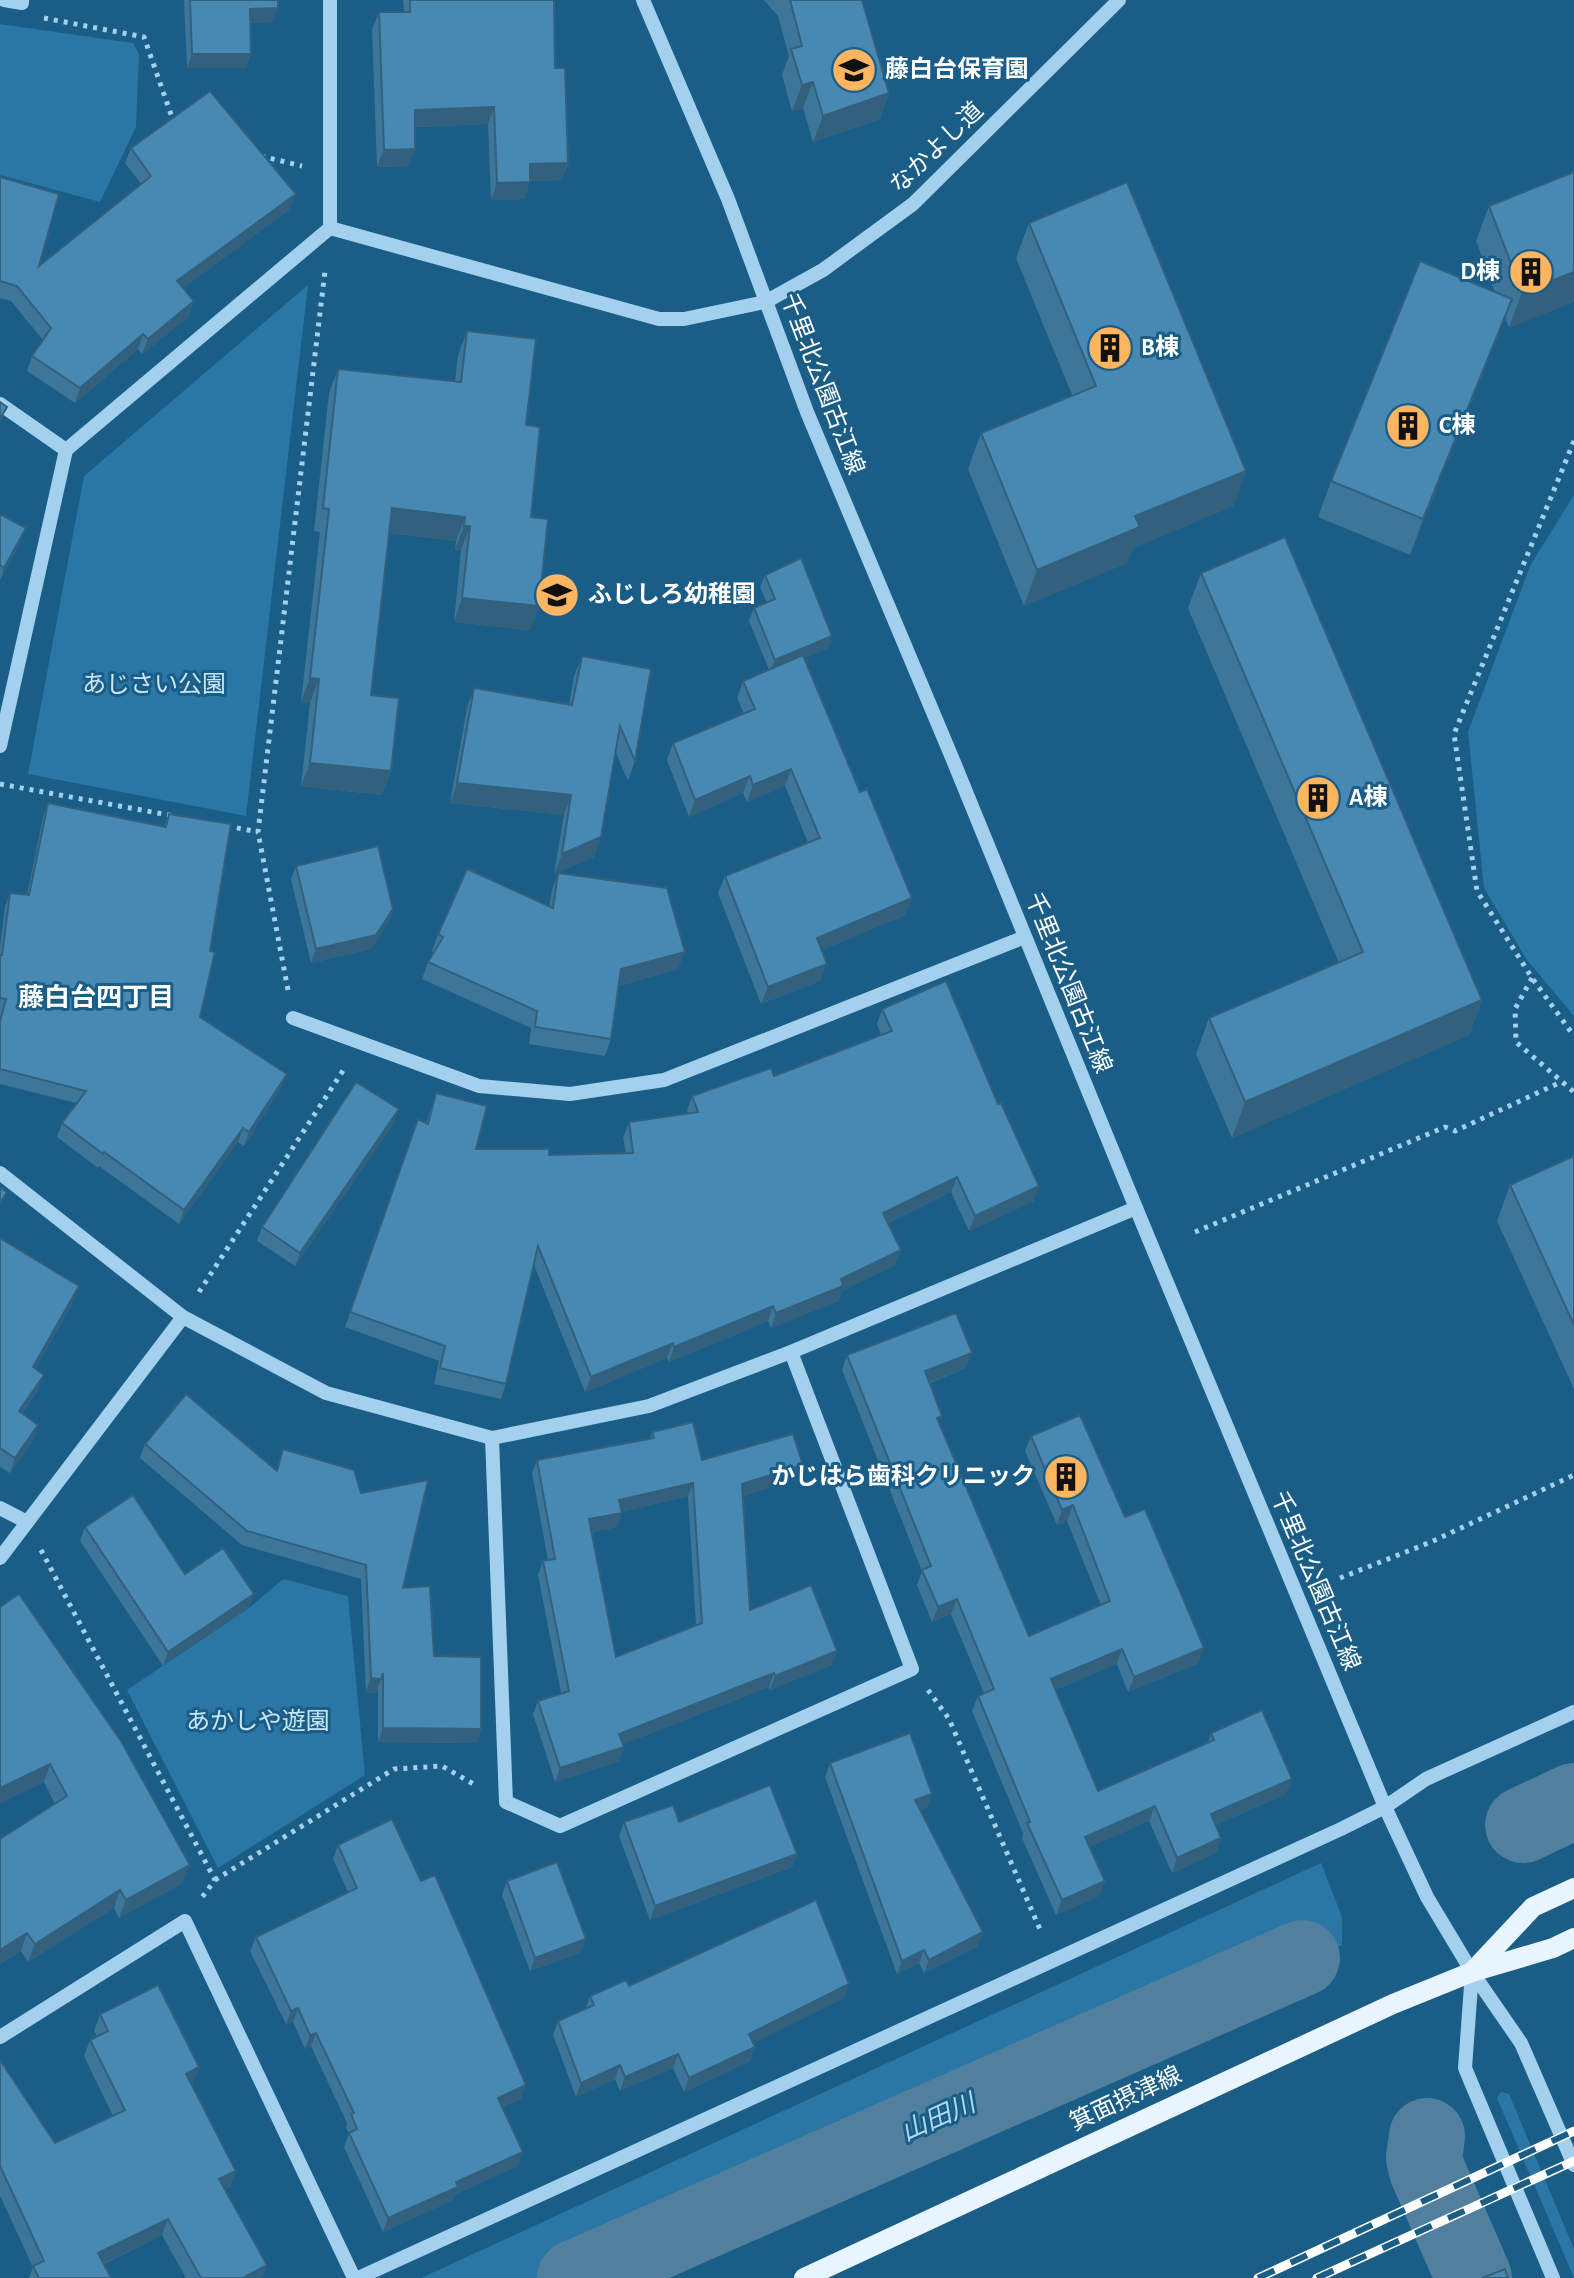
<svg xmlns="http://www.w3.org/2000/svg" width="1574" height="2278" font-family="'Alegreya Sans','Noto Sans JP',sans-serif">
	<style>
		.green { fill: #2a76a4 }
		.lines { fill: none; stroke-linecap: round; stroke-linejoin: round }
		.river { stroke: #50809e; stroke-width: 76 }
		.path { stroke: #a3d0ec; stroke-width: 5; stroke-dasharray: 4 6; stroke-linecap: butt }
		.minor { stroke: #a3d0ec; stroke-width: 14 }
		.major { stroke: #e8f5ff; stroke-width: 20 }
		.rail-casing { stroke: #fff; stroke-width: 9 }
		.rail { stroke: #1a5d87; stroke-width: 6; stroke-dasharray: 18; stroke-linecap: butt }
		.wall { fill: #3d7699; fill-rule: evenodd }
		.shaded-wall { fill: #32607d }
		.building { fill: #4789b2; stroke: #32607d; stroke-width: 2; fill-rule: evenodd }
		.labels { text-anchor: middle; dominant-baseline: central; stroke-width: 6; stroke-linejoin: round; paint-order: stroke }
		.poi-label { font-size: 24px; font-weight: bold; fill: #fff; stroke: #1a5d87; text-anchor: start }
		.street-label { font-size: 24px; fill: #fff; stroke: #1a5d87 }
		.park-label { font-size: 24px; fill: #c8e7f9; stroke: #1a5d87 }
		.neighbourhood-label { font-size: 26px; font-weight: bold; fill: #fff; stroke: #1a5d87 }
		.water-label { font-size: 26px; font-style: italic; fill: #aedaf4; stroke: #1a5d87 }
	</style>
	<rect width="100%" height="100%" fill="#1a5d87"/>
	<g class="green">
		<polygon points="0,24 133,43 139,54 136,127 100,202 0,175"/>
		<polygon points="308,285 246,816 28,774 84,476"/>
		<polygon points="1574,495 1574,1016 1527,960 1484,888 1468,732 1530,566"/>
		<polygon points="283,1579 348,1596 365,1775 218,1868 127,1690 249,1608"/>
		<polygon points="1321,1863 1342,1917 1342,1945 1310,1961 1302,1946 554,2278 421,2278"/>
		<polygon points="1501,2092 1509,2094 1574,2249 1574,2278 1497,2098"/>
	</g>
	<g class="lines">
		<g class="river">
			<polyline points="1523,1825 1574,1801"/>
			<polyline points="1427,2136 1424,2158 1427,2170 1474,2278"/>
			<polyline points="575,2278 1302,1958"/>
		</g>
		<g class="path">
			<polyline points="44,18 144,37 174,123"/>
			<polyline points="261,156 302,166"/>
			<polyline points="1574,441 1454,734 1477,891 1532,978 1574,1036"/>
			<polyline points="0,784 174,816"/>
			<polyline points="227,826 258,832"/>
			<polyline points="1532,978 1515,1009 1516,1042 1574,1092"/>
			<polyline points="288,990 258,832 325,271"/>
			<polyline points="1195,1232 1445,1127 1455,1131 1561,1082"/>
			<polyline points="199,1292 346,1066"/>
			<polyline points="41,1550 215,1880 200,1900"/>
			<polyline points="1340,1578 1431,1542 1574,1475"/>
			<polyline points="928,1690 949,1719 1042,1934"/>
			<polyline points="215,1880 394,1769 442,1766 477,1786"/>
		</g>
		<g class="minor">
			<polyline points="4,0 22,3 22,0"/>
			<polyline points="643,0 728,199 807,412 953,760 1136,1208 1385,1807 1427,1897 1472,1972 1521,2043 1574,2165"/>
			<polyline points="330,228 659,319 684,319 765,302 823,270 913,204 1119,0"/>
			<polyline points="0,404 66,450 330,228 330,0"/>
			<polyline points="0,746 66,450"/>
			<polyline points="293,1018 479,1086 570,1094 664,1080 1025,937"/>
			<polyline points="0,1173 183,1317 326,1393 492,1438 649,1406 791,1352 1136,1208"/>
			<polyline points="492,1438 506,1802 560,1826 912,1669 791,1352"/>
			<polyline points="0,1508 27,1522"/>
			<polyline points="0,1558 183,1317"/>
			<polyline points="1472,1972 1465,2068 1553,2278"/>
			<polyline points="0,2037 185,1921 354,2278"/>
			<polyline points="358,2278 1341,1829 1385,1807 1426,1779 1574,1712"/>
		</g>
		<g class="major">
			<polyline points="1472,1972 1533,1907 1574,1888"/>
			<polyline points="804,2278 1393,2004 1472,1972 1553,1948 1574,1938"/>
		</g>
		<g class="rail-casing">
			<g id="rail">
				<polyline points="1258,2278 1574,2131"/>
				<polyline points="1317,2278 1574,2161"/>
			</g>
		</g>
		<use href="#rail" class="rail"/>
	</g>
	<g class="wall">
		<polygon points="184,0 278,0 273,22 251,23 251,54 246,68 187,68"/>
		<polygon points="403,0 554,0 555,68 568,163 562,180 530,181 524,199 491,200 488,124 415,127 409,166 377,167 372,29 379,12 404,12"/>
		<polygon points="764,0 862,0 889,93 880,119 813,142 803,108 792,111 782,75 789,56 778,16"/>
		<polygon points="131,148 290,209 183,288 194,301 188,317 142,354 138,349 75,403 27,371 32,356 43,340 11,301 0,298 0,177 39,266 141,184 125,163"/>
		<polygon points="1574,172 1509,328 1505,317 1410,555 1318,517 1331,481 1495,292 1476,241 1489,206"/>
		<polygon points="1029,223 1246,471 1233,506 1133,548 1127,563 1024,606 968,469 981,433 1072,395 1016,258"/>
		<polygon points="467,331 526,425 531,517 539,606 530,630 454,622 461,550 455,550 456,541 389,533 371,695 391,771 382,795 301,786 310,703 301,702 320,532 314,531 329,393 338,369 455,381 458,355"/>
		<polygon points="0,514 19,545 0,581"/>
		<polygon points="1201,573 1482,1000 1469,1035 1232,1138 1196,1054 1209,1018 1339,963 1188,608"/>
		<polygon points="765,575 832,636 828,648 804,658 906,915 821,950 820,981 761,1004 718,893 725,876 808,843 785,786 747,802 743,793 689,817 667,760 673,743 744,713 737,698 743,681 769,670 749,621 754,608 767,603 760,587"/>
		<polygon points="582,656 651,669 635,761 628,781 616,753 594,857 554,874 564,815 450,803 467,708 474,688 569,705 574,676"/>
		<polygon points="48,803 164,827 169,814 200,1017 281,1088 244,1146 238,1142 179,1224 99,1166 98,1168 57,1137 62,1123 76,1103 0,1084 0,947 5,906 10,893 27,895 43,817"/>
		<polygon points="296,866 393,909 388,923 371,949 311,963 291,879"/>
		<polygon points="558,873 678,969 619,986 611,1039 605,1056 529,1044 531,1028 422,979 428,962 434,953 432,951 438,934 549,907 552,890"/>
		<polygon points="882,1009 1034,1201 969,1231 951,1192 888,1223 895,1265 842,1291 838,1301 771,1328 768,1321 669,1362 667,1358 585,1392 534,1265 506,1384 501,1399 434,1384 439,1361 345,1327 418,1119 426,1124 436,1093 476,1149 549,1155 626,1154 623,1138 629,1122 688,1113 687,1111 692,1096 774,1076 881,1035 877,1024"/>
		<polygon points="394,1123 295,1266 257,1241 262,1227"/>
		<polygon points="1574,1156 1574,1389 1497,1221 1510,1185"/>
		<polygon points="0,1238 73,1302 35,1369 38,1390 22,1414 38,1425 33,1440 10,1473 0,1467"/>
		<polygon points="847,1355 966,1368 930,1383 939,1424 1029,1636 1101,1605 1067,1521 1057,1525 1025,1451 1031,1436 1125,1517 1198,1664 1128,1692 1117,1664 1055,1690 1098,1791 1208,1742 1211,1733 1286,1794 1215,1825 1221,1838 1216,1853 1172,1873 1149,1821 1089,1847 1105,1881 1099,1896 1056,1915 1022,1838 1023,1833 972,1711 978,1696 984,1693 951,1614 932,1622 917,1585 922,1571 842,1370"/>
		<path d="M652,1432L702,1460L803,1465L798,1479L743,1496L750,1610L832,1665L770,1690L769,1687L623,1744L619,1761L555,1782L533,1714L538,1701L561,1693L538,1575L543,1561L548,1560L532,1473L537,1460L650,1438ZM688,1496L696,1625L616,1657L592,1532L617,1527L622,1512Z"/>
		<polygon points="145,1444 276,1470 283,1449 361,1493 434,1656 481,1729 476,1743 378,1742 378,1689 376,1693 366,1692 361,1579 242,1545 140,1458"/>
		<polygon points="85,1527 185,1574 249,1608 163,1666 80,1541"/>
		<polygon points="0,1607 183,1883 119,1918 114,1908 28,1962 21,1951 0,1964 0,1839 55,1804 44,1782 0,1803"/>
		<polygon points="830,1763 932,1794 927,1807 920,1810 978,1946 924,1973 919,1963 897,1974 825,1777"/>
		<polygon points="624,1822 797,1854 792,1867 650,1920 619,1836"/>
		<polygon points="338,1845 521,2099 502,2107 518,2166 456,2194 453,2200 383,2232 344,2147 349,2134 346,2128 347,2123 311,2046 305,2049 293,2022 286,2024 250,1951 256,1937 348,1892 333,1859"/>
		<polygon points="507,1881 586,1939 580,1953 530,1971 502,1895"/>
		<polygon points="629,1986 844,1998 753,2043 755,2047 750,2061 684,2092 673,2068 620,2091 615,2079 576,2097 553,2035 558,2021 586,2008 590,1996"/>
		<polygon points="100,2014 199,2067 192,2084 236,2171 230,2187 225,2190 267,2265 262,2278 186,2278 162,2235 104,2264 111,2278 29,2278 33,2267 0,2196 0,2060 55,2143 113,2116 84,2056 90,2040 97,2036 94,2031"/>
	</g>
	<g class="shaded-wall">
		<polygon points="278,8 273,22 245,23 250,9"/>
		<polygon points="192,54 251,54 246,68 187,68"/>
		<polygon points="813,82 803,108 792,111 802,85"/>
		<polygon points="889,93 880,119 813,142 823,116"/>
		<polygon points="494,107 488,124 409,127 415,110"/>
		<polygon points="415,149 409,166 377,167 384,150"/>
		<polygon points="568,163 562,180 524,181 530,164"/>
		<polygon points="530,182 524,199 491,200 497,183"/>
		<polygon points="296,194 290,209 172,296 177,281"/>
		<polygon points="1574,272 1574,302 1509,328 1522,292"/>
		<polygon points="1512,299 1499,334 1410,555 1423,519"/>
		<polygon points="194,301 188,317 142,354 148,339"/>
		<polygon points="143,334 138,349 75,403 80,388"/>
		<polygon points="1246,471 1233,506 1133,548 1127,563 1024,606 1037,570 1135,516"/>
		<polygon points="392,508 465,517 456,541 383,532"/>
		<polygon points="464,526 470,526 461,550 455,550"/>
		<polygon points="26,528 19,545 0,581 4,568"/>
		<polygon points="462,598 539,606 530,630 454,622"/>
		<polygon points="832,636 828,648 770,672 775,660"/>
		<polygon points="310,678 319,679 310,703 301,702"/>
		<polygon points="310,763 391,771 382,795 301,786"/>
		<polygon points="791,769 785,786 747,802 753,785"/>
		<polygon points="750,776 743,793 689,817 695,800"/>
		<polygon points="457,783 571,795 564,815 450,803"/>
		<polygon points="601,837 594,857 554,874 562,854"/>
		<polygon points="912,898 906,915 810,955 817,938"/>
		<polygon points="393,909 388,923 371,949 311,963 316,949"/>
		<polygon points="685,952 678,969 615,987 621,969"/>
		<polygon points="827,964 820,981 761,1004 768,987"/>
		<polygon points="1482,1000 1469,1035 1232,1138 1245,1102"/>
		<polygon points="287,1074 281,1088 244,1146 249,1132"/>
		<polygon points="399,1109 394,1123 295,1266 300,1253"/>
		<polygon points="243,1128 238,1142 179,1224 184,1210"/>
		<polygon points="957,1177 951,1192 877,1228 883,1213"/>
		<polygon points="1039,1186 1034,1201 969,1231 975,1216"/>
		<polygon points="901,1250 895,1265 842,1291 838,1301 771,1328 776,1313 841,1279"/>
		<polygon points="79,1286 73,1302 27,1383 33,1367"/>
		<polygon points="773,1306 768,1321 669,1362 674,1347"/>
		<polygon points="673,1343 667,1358 585,1392 591,1377"/>
		<polygon points="972,1353 966,1368 920,1386 925,1371"/>
		<polygon points="44,1375 38,1390 13,1426 19,1411"/>
		<polygon points="38,1425 33,1440 10,1473 15,1458"/>
		<polygon points="803,1465 798,1479 737,1498 742,1484"/>
		<polygon points="693,1483 688,1496 614,1514 619,1500"/>
		<polygon points="1073,1505 1067,1521 1057,1525 1062,1510"/>
		<polygon points="622,1513 617,1527 584,1533 589,1519"/>
		<polygon points="254,1594 249,1608 163,1666 168,1652"/>
		<polygon points="957,1599 951,1614 932,1622 938,1607"/>
		<polygon points="1204,1648 1198,1664 1128,1692 1134,1677"/>
		<polygon points="1122,1649 1117,1664 1045,1694 1051,1679"/>
		<polygon points="837,1651 832,1665 770,1690 775,1676"/>
		<polygon points="774,1673 769,1687 614,1748 619,1734"/>
		<polygon points="371,1678 381,1679 376,1693 366,1692"/>
		<polygon points="383,1728 481,1729 476,1743 378,1742"/>
		<polygon points="624,1747 619,1761 555,1782 560,1768"/>
		<polygon points="50,1764 44,1782 0,1803 0,1788"/>
		<polygon points="1292,1779 1286,1794 1205,1829 1211,1814"/>
		<polygon points="932,1794 927,1807 910,1813 915,1800"/>
		<polygon points="1155,1806 1149,1821 1079,1852 1085,1837"/>
		<polygon points="1221,1838 1216,1853 1172,1873 1177,1858"/>
		<polygon points="797,1854 792,1867 650,1920 655,1906"/>
		<polygon points="190,1865 183,1883 119,1918 126,1900"/>
		<polygon points="1105,1881 1099,1896 1056,1915 1062,1900"/>
		<polygon points="120,1890 114,1908 28,1962 35,1944"/>
		<polygon points="983,1932 978,1946 924,1973 929,1960"/>
		<polygon points="27,1933 21,1951 0,1964 0,1950"/>
		<polygon points="586,1939 580,1953 530,1971 535,1958"/>
		<polygon points="924,1950 919,1963 897,1974 902,1961"/>
		<polygon points="849,1984 844,1998 744,2048 749,2034"/>
		<polygon points="298,2008 293,2022 286,2024 291,2011"/>
		<polygon points="316,2033 311,2046 305,2049 310,2035"/>
		<polygon points="755,2047 750,2061 684,2092 689,2078"/>
		<polygon points="678,2054 673,2068 620,2091 625,2077"/>
		<polygon points="620,2065 615,2079 576,2097 581,2083"/>
		<polygon points="199,2067 193,2084 180,2090 186,2074"/>
		<polygon points="526,2085 521,2099 493,2112 498,2098"/>
		<polygon points="523,2152 518,2166 456,2194 453,2200 383,2232 388,2218 456,2182"/>
		<polygon points="236,2171 230,2187 213,2196 219,2179"/>
		<polygon points="168,2219 162,2235 92,2269 98,2253"/>
		<polygon points="267,2265 262,2278 243,2278"/>
	</g>
	<g class="building">
		<polygon points="190,0 278,0 278,8 250,9 251,54 192,54"/>
		<polygon points="410,0 554,0 555,68 565,68 568,163 530,164 530,182 497,183 494,107 415,110 415,149 384,150 379,12 410,12"/>
		<polygon points="790,0 862,0 889,93 823,116 813,82 802,85 791,49 802,46"/>
		<polygon points="210,91 296,194 177,281 194,301 148,339 143,334 80,388 32,356 51,328 17,286 0,281 0,177 59,194 39,266 151,176 131,148"/>
		<polygon points="1574,172 1574,272 1522,292 1489,206"/>
		<polygon points="1127,182 1246,471 1135,516 1140,527 1037,570 981,433 1096,386 1029,223"/>
		<polygon points="1420,261 1512,299 1423,519 1331,481"/>
		<polygon points="467,331 536,339 526,425 540,427 531,517 548,519 539,606 462,598 470,526 464,526 465,517 392,508 371,695 399,698 391,771 310,763 319,679 310,678 329,509 323,508 338,369 461,382"/>
		<polygon points="0,402 7,407 0,419"/>
		<polygon points="0,514 26,528 4,568 0,565"/>
		<polygon points="1285,537 1482,1000 1245,1102 1209,1018 1363,952 1201,573"/>
		<polygon points="801,558 832,636 775,660 754,608 775,599 765,575"/>
		<polygon points="803,655 860,792 867,789 912,898 817,938 827,964 768,987 725,876 820,838 791,769 753,785 750,776 695,800 673,743 755,709 743,681"/>
		<polygon points="582,656 651,669 635,761 620,726 601,837 562,854 571,795 457,783 474,688 572,705"/>
		<polygon points="48,803 166,827 169,814 231,824 210,951 215,952 200,1017 287,1074 249,1132 243,1128 184,1210 104,1152 103,1154 62,1123 86,1091 0,1069 0,1021 6,999 0,998 0,955 2,955 10,893 29,895"/>
		<polygon points="378,846 393,909 376,935 316,949 296,866"/>
		<polygon points="467,869 553,908 558,873 667,888 685,952 621,969 611,1039 535,1027 537,1011 428,962 443,937 438,934"/>
		<polygon points="946,981 998,1104 1001,1103 1039,1186 975,1216 957,1177 883,1213 901,1250 841,1279 843,1286 776,1313 773,1306 674,1347 673,1343 591,1377 538,1246 506,1384 440,1368 445,1346 350,1312 418,1119 428,1124 436,1093 487,1106 476,1149 549,1149 549,1155 633,1153 629,1122 698,1112 692,1096 771,1068 774,1076 892,1031 882,1009"/>
		<polygon points="356,1082 399,1109 300,1253 262,1227"/>
		<polygon points="1574,1156 1574,1325 1510,1185"/>
		<polygon points="0,1188 7,1192 0,1203"/>
		<polygon points="0,1238 79,1286 33,1367 44,1375 19,1411 38,1425 15,1458 0,1448"/>
		<polygon points="956,1313 972,1353 925,1371 942,1416 937,1418 1029,1636 1110,1601 1073,1505 1062,1510 1031,1436 1080,1415 1125,1517 1145,1509 1204,1648 1134,1677 1122,1649 1051,1679 1098,1791 1214,1740 1211,1733 1262,1710 1292,1779 1211,1814 1221,1838 1177,1858 1155,1806 1085,1837 1105,1881 1062,1900 1027,1823 1030,1822 978,1696 994,1689 957,1599 938,1607 922,1570 931,1566 847,1355"/>
		<polygon points="186,1394 277,1471 283,1449 354,1470 361,1493 428,1480 403,1588 430,1586 434,1656 481,1657 481,1729 383,1728 383,1673 381,1679 371,1678 366,1565 247,1531 145,1444"/>
		<path d="M693,1422L702,1460L793,1434L803,1465L742,1484L750,1610L811,1585L837,1651L775,1676L774,1673L619,1734L624,1747L560,1768L538,1701L569,1691L543,1561L555,1559L537,1460L654,1438L652,1432ZM693,1483L702,1623L616,1657L589,1519L622,1513L619,1500Z"/>
		<polygon points="133,1495 185,1574 223,1548 254,1594 168,1652 85,1527"/>
		<polygon points="19,1594 121,1741 190,1865 126,1900 120,1890 35,1944 27,1933 0,1950 0,1839 67,1796 50,1764 0,1788 0,1607"/>
		<polygon points="910,1733 932,1794 915,1800 983,1932 929,1960 924,1950 902,1961 830,1763"/>
		<polygon points="770,1785 797,1854 655,1906 624,1822 673,1805 679,1822"/>
		<polygon points="392,1819 421,1881 435,1875 526,2085 498,2098 523,2152 456,2182 458,2187 388,2218 349,2133 357,2129 351,2114 354,2113 316,2033 310,2035 298,2008 291,2011 256,1937 357,1888 338,1845"/>
		<polygon points="557,1862 586,1939 535,1958 507,1881"/>
		<polygon points="816,1900 849,1984 749,2034 755,2047 689,2078 678,2054 625,2077 620,2065 581,2083 558,2021 594,2005 590,1996 626,1980 629,1986"/>
		<polygon points="158,1985 199,2067 186,2074 236,2171 219,2179 267,2265 243,2278 201,2278 168,2219 98,2253 111,2278 39,2278 33,2266 44,2261 0,2166 0,2060 55,2143 125,2110 90,2040 108,2031 100,2014"/>
		<polygon points="1505,2269 1508,2278 1482,2278"/>
	</g>
	<defs>
		<g id="school-disc" transform="scale(2.3)"><circle r="9.5" fill="#feb55f" stroke="#1a5d87"/><path d="M0-5L7-2L0 1L-7-2ZM-4 1L0 2.5L4 1V4Q0 6-4 4Z" fill="#111"/></g>
		<g id="building-disc" transform="scale(2.3)"><circle r="9.5" fill="#feb55f" stroke="#1a5d87"/><path d="M-4-6H4V6H1V3H-1V6H-4ZM-2.5-4.3h1.7v1.8h-1.7ZM.8-4.3h1.7v1.8H.8ZM-2.5-1h1.7V.8h-1.7ZM.8-1h1.7V.8H.8Z" fill="#111"/></g>
	</defs>
	<g fill-rule="evenodd">
		<use href="#school-disc" x="854" y="70"/>
		<use href="#building-disc" x="1531" y="272"/>
		<use href="#building-disc" x="1110" y="348"/>
		<use href="#building-disc" x="1408" y="426"/>
		<use href="#school-disc" x="557" y="595"/>
		<use href="#building-disc" x="1318" y="798"/>
		<use href="#building-disc" x="1066" y="1477"/>
	</g>
	<g class="labels">
		<g class="poi-label">
			<text x="885" y="70">藤白台保育園</text>
			<text x="1500" y="272" text-anchor="end">D棟</text>
			<text x="1141" y="348">B棟</text>
			<text x="1439" y="426">C棟</text>
			<text x="588" y="595">ふじしろ幼稚園</text>
			<text x="1349" y="798">A棟</text>
			<text x="1035" y="1477" text-anchor="end">かじはら歯科クリニック</text>
		</g>
		<g class="street-label">
			<text transform="translate(937 148) rotate(-44)">なかよし道</text>
			<text transform="translate(822 384) rotate(69)">千里北公園古江線</text>
			<text transform="translate(1068 983) rotate(68)">千里北公園古江線</text>
			<text transform="translate(1315 1581) rotate(67)">千里北公園古江線</text>
			<text transform="translate(1126 2099) rotate(-25)">箕面摂津線</text>
		</g>
		<g class="park-label">
			<text x="154" y="685">あじさい公園</text>
			<text x="258" y="1722">あかしや遊園</text>
		</g>
		<g class="neighbourhood-label">
			<text x="96" y="998">藤白台四丁目</text>
		</g>
		<g class="water-label">
			<text transform="translate(938 2118) rotate(-24)">山田川</text>
		</g>
	</g>
</svg>
